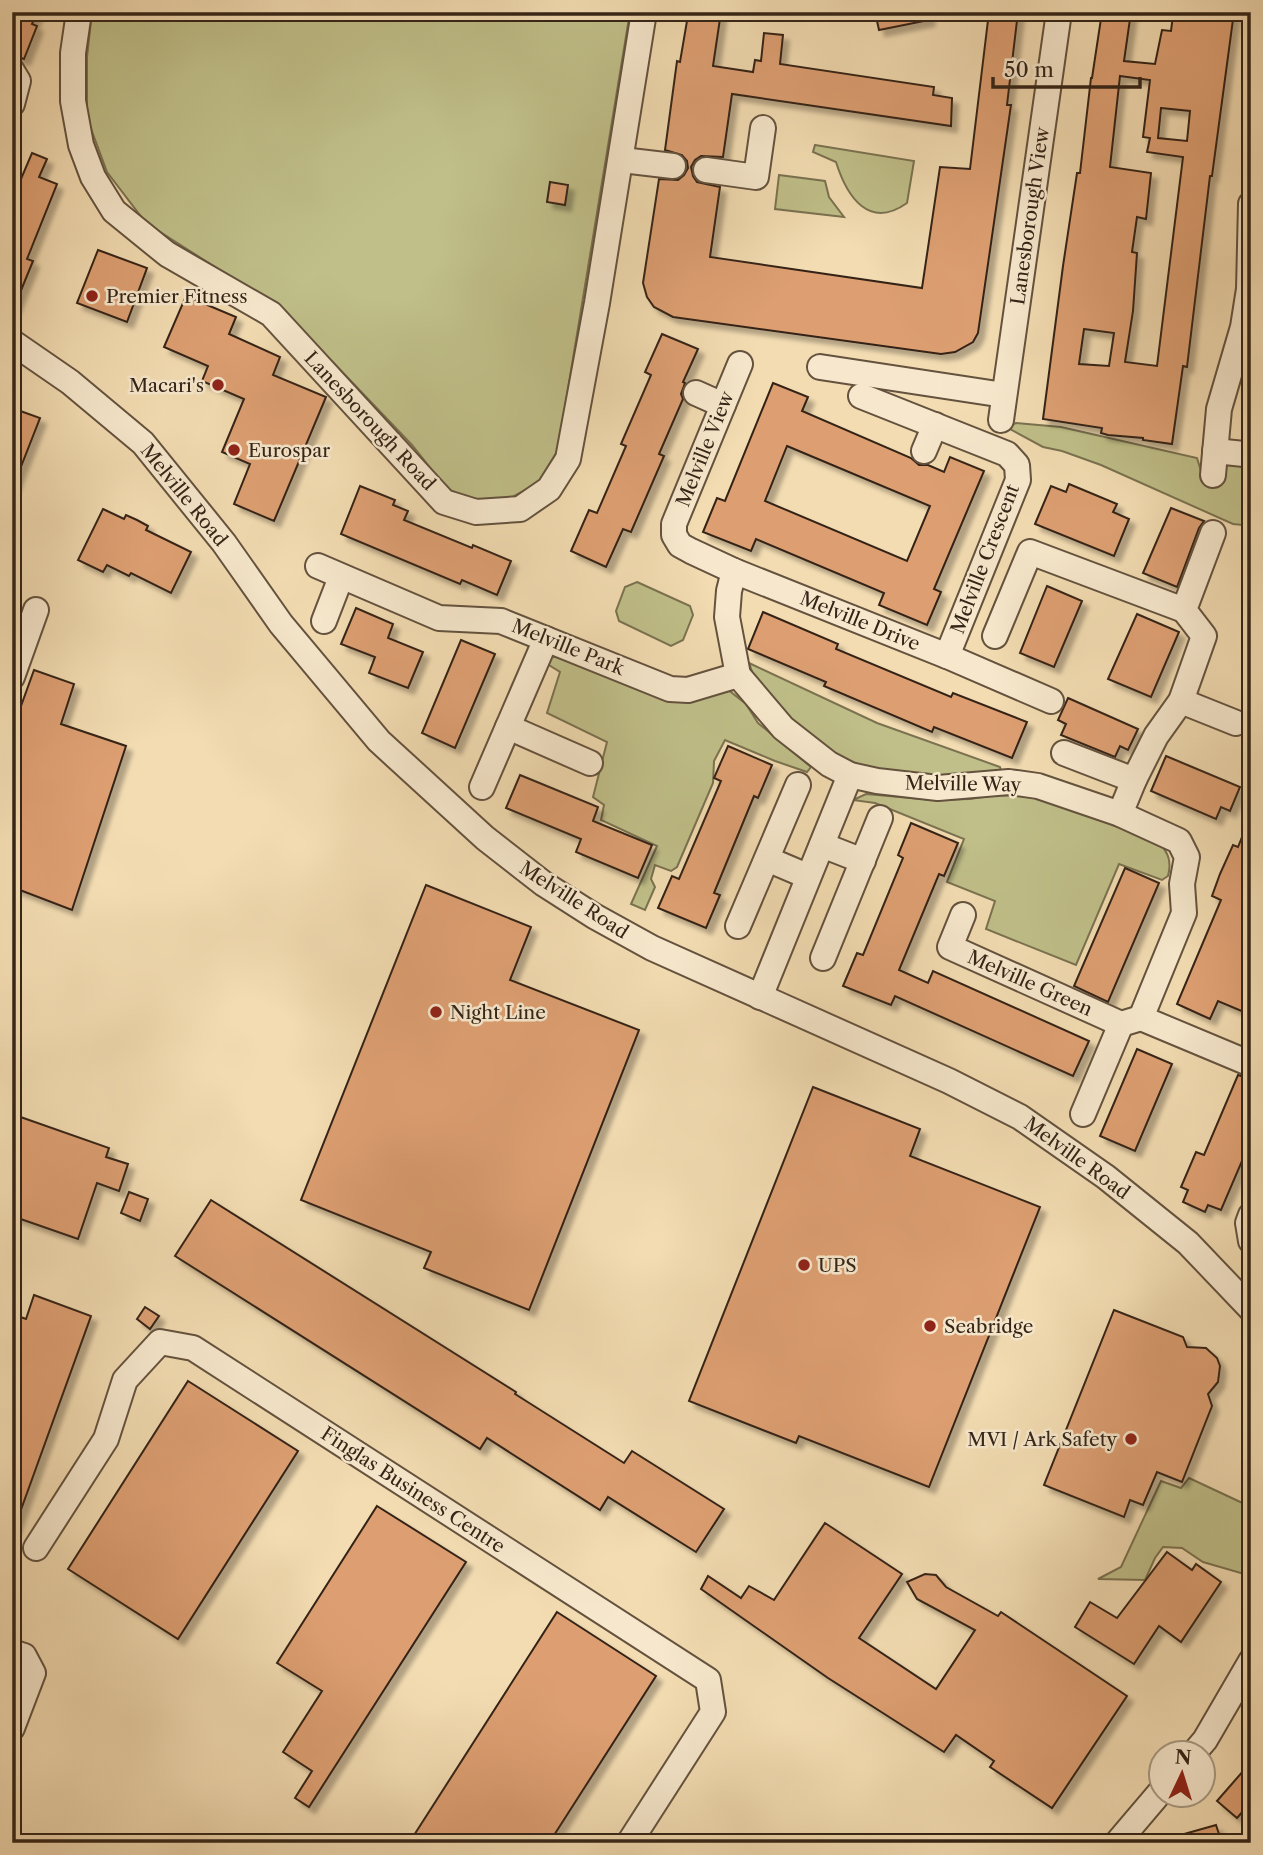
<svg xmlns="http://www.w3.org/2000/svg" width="1263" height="1855" font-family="'Libre Caslon Text',serif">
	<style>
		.green { fill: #c0bf89; stroke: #7a7250; stroke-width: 2 }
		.building { fill: #dd9f72; stroke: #342417; stroke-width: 2; fill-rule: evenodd; filter: url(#shadow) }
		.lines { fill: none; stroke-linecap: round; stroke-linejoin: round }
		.minor-casing { stroke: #64523e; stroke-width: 28 }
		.minor { stroke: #f7e8cd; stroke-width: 24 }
		.poi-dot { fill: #8f2418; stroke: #f7e8cd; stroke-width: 2.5 }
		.labels { text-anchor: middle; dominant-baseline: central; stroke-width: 5; stroke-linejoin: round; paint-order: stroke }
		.street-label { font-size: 19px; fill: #342417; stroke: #f7e8cd }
		.poi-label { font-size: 19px; fill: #342417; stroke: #f7e8cd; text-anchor: start }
	</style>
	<defs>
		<filter id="shadow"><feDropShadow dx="6" dy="6" stdDeviation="2" flood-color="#0004"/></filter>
	</defs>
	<rect width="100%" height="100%" fill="#f3dcb2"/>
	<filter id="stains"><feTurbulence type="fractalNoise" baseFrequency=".00286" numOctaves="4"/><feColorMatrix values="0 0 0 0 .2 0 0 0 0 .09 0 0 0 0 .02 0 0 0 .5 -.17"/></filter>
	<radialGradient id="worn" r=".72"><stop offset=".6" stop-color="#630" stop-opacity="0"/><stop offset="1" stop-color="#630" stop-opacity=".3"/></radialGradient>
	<g class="green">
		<polygon points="92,12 630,12 558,450 538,483 503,502 472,499 447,489 412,445 284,311 146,223 107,172 87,118 87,57"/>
		<path d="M815,145L914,161L907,203C869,230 847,197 836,162L813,152Z"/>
		<polygon points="779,175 825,181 829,197 844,217 775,209"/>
		<polygon points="1016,423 1061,427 1197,458 1202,474 1220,473 1229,460 1240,462 1246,466 1242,525 1233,524 1101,465 1062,451 1043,447 1006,427"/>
		<polygon points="637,582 690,606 693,615 683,640 671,646 619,621 616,611 625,587"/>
		<polygon points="547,656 564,658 667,701 695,701 727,689 746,704 758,723 811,767 807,772 775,761 725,740 714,761 713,783 677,867 671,871 655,865 651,879 655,887 645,910 631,904 657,846 601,820 604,805 593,797 607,742 547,713 560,672 544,662"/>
		<polygon points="749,663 877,723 1000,767 1003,778 942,781 861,768 839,758 791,725 756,683"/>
		<path d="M866,794L934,800L970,799L996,795L1039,797L1159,842C1168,853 1172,861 1168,876L1162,880L1119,864L1076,965L986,929L995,901L947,882L964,839L875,803L853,800Z"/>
		<polygon points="1189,1478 1251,1507 1251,1576 1203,1562 1182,1548 1163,1547 1155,1558 1145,1580 1098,1579 1121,1567 1161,1481 1181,1488"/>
	</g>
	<g class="building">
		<polygon points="12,12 37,12 32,24 37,26 24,59 12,55"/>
		<polygon points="691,12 721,12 713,66 753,72 755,60 761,61 764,33 783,35 780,64 934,87 933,95 952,98 951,126 732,94 723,157 701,156 695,160 691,167 693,176 697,182 720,187 710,257 922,288 940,167 970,169 989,12 1018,12 1007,105 1011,105 978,333 973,342 955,352 941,354 673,317 654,307 647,297 643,283 659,179 678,180 684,175 688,168 687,161 682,155 665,150 677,61 680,62 688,15 690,16"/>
		<polygon points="875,12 928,12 929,20 879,30"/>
		<path d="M1102,12H1131L1124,61L1155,64L1162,30L1171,31L1173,15L1204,20V12H1234L1212,176H1210L1187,367L1183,366L1172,444L1143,440V438L1108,435L1101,433L1102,428L1043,419L1063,266L1077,173H1080L1091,78H1092ZM1120,76L1150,80L1143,137L1150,138L1147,152L1183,157L1157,366L1125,362L1133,311L1137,253L1132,252L1137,217L1146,219L1151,173L1110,167ZM1161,108L1190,111L1187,141L1158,138ZM1084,329L1114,333L1109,366L1079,364Z"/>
		<polygon points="32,153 47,159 39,177 57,184 27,259 33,261 13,310 12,200"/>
		<polygon points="550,182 568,185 565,205 547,202"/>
		<polygon points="98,250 147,268 127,322 77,303"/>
		<polygon points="186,296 236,317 229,334 280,357 273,375 326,397 274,521 234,504 250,464 222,452 244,399 202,381 208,366 164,347"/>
		<polygon points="662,334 698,349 683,382 685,383 681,394 683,399 659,454 664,456 631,532 623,529 606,567 571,551 589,510 597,513 626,446 621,444 651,375 645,372"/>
		<path d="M773,383L808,397L802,411L911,458L919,465H928L944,472L950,457L984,471L934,589L941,592L927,625L879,605L884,593L756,539L751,551L703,532L717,498L725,501ZM787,446L930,506L907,561L765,501Z"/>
		<polygon points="12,408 40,418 13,487 12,487"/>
		<polygon points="1069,484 1117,504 1113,512 1129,519 1114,556 1035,524 1051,486 1066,492"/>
		<polygon points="360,486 395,500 393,505 408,511 404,520 472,548 473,545 511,561 497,595 462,580 460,584 341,534"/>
		<polygon points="1171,508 1204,521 1199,528 1177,587 1143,573"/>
		<polygon points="103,509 124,519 126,515 137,520 148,526 146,530 191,552 171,593 131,573 129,576 107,565 103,572 78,560"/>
		<polygon points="1047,586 1082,601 1054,667 1020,653"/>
		<polygon points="356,608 393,624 388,638 423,652 408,688 369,673 375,657 341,644"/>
		<polygon points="763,612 838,644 836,649 951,697 953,693 1027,722 1012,758 934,727 932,732 824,686 826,682 748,649"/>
		<polygon points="1137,614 1179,632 1151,697 1108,679"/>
		<polygon points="461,640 495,654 455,748 422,733"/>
		<polygon points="34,670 74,684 61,724 126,746 72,910 12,887 12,731"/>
		<polygon points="1068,698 1138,729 1128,750 1120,746 1115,757 1061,735 1066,724 1058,720"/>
		<polygon points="728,746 772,765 758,798 754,796 714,893 720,895 706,928 658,908 672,876 679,879 721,781 714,778"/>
		<polygon points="1166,756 1240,787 1230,811 1221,807 1216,819 1151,791"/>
		<polygon points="520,775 598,807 593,821 652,845 638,878 576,852 581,839 506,808"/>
		<polygon points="1250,817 1251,1015 1218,1001 1210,1019 1177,1004 1221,900 1212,896 1220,874 1233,845 1238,847"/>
		<polygon points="911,823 958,843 944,876 939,874 899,970 928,983 933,971 1089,1041 1073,1076 895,996 891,1005 843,986 857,953 863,955 903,858 898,855"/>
		<polygon points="1125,868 1159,883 1108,1002 1074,986"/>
		<polygon points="426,885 531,927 510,980 639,1030 529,1310 424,1268 431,1252 301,1200"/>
		<polygon points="1137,1049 1172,1064 1135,1151 1100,1136"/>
		<polygon points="1238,1075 1251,1079 1251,1140 1221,1210 1208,1205 1205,1212 1183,1202 1188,1190 1181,1187 1196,1152 1204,1155"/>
		<polygon points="813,1087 920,1129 910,1156 1040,1207 929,1487 799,1436 796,1443 689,1401"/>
		<polygon points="12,1114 109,1148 106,1157 128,1164 119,1191 97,1183 78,1239 12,1216"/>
		<polygon points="129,1192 148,1199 140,1221 121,1213"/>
		<polygon points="211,1200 516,1392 515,1394 624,1463 632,1451 724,1509 696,1552 608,1497 600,1510 487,1438 480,1449 175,1256"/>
		<polygon points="34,1295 91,1316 14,1529 12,1528 12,1314 26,1319"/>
		<polygon points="145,1307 159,1316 150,1329 137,1319"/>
		<polygon points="1114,1310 1183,1337 1187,1347 1206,1348 1217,1358 1220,1366 1218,1382 1208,1394 1212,1406 1182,1482 1157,1472 1143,1505 1130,1500 1124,1517 1044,1485"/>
		<polygon points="188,1381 298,1451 178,1639 68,1569"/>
		<polygon points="377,1506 466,1562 309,1807 295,1798 312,1771 283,1752 322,1691 277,1663"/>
		<polygon points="825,1523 902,1574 859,1638 936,1689 975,1630 917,1599 907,1582 925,1574 936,1575 946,1587 998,1616 1001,1612 1127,1696 1052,1808 990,1767 994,1761 956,1735 944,1752 828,1678 701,1589 708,1576 741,1598 749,1586 774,1600"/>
		<polygon points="1167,1552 1192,1570 1196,1564 1221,1582 1181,1642 1159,1626 1134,1664 1075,1627 1090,1602 1117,1618"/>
		<polygon points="557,1612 656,1676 549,1843 409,1843"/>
		<polygon points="1251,1762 1251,1802 1237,1818 1217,1801"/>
		<polygon points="1216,1825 1222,1843 1171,1843 1170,1838"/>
	</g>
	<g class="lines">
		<g class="minor-casing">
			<g id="minor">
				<polyline points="79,12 73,53 73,101 81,145 93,177 114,211 167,254 271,314 444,502 476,512 520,509 549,489 568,459 597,303 644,12"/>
				<polyline points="12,71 18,81 12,104"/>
				<polyline points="622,160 673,166"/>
				<polyline points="706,170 756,177 763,128"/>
				<polyline points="12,342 70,382 143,443 224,543 281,624 379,741 485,838 544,884 594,916 652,948 949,1081 1020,1117 1106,1177 1188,1243 1251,1309"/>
				<polyline points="740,364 674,524 674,535 680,545 691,551 734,571 947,656 1051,701"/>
				<polyline points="820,367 1004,395"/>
				<polyline points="696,393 723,405"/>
				<polyline points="861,396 1007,454 1017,465 1018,480 947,656"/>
				<polyline points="1001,420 1059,12"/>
				<polyline points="924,451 935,425"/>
				<polyline points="1215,451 1244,454"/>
				<polyline points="1213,475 1219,409 1243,327 1249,289 1251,204"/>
				<polyline points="318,566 439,618 501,621 670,689 688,690 738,675"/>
				<polyline points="734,571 729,591 727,617 738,675 783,728 829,764 850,775 877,781 938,788 1009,782 1038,786 1120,814 1179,841 1187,857 1182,884 1184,913 1141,1018"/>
				<polyline points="324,621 341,577"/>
				<polyline points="995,636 1030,552 1184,610"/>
				<polyline points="12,677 36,610"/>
				<polyline points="1181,701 1236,723"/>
				<polyline points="508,727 590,763"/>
				<polyline points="1064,753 1134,780"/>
				<polyline points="482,787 546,639"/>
				<polyline points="1120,814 1134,780 1156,736 1181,701 1204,636 1184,610 1213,533"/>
				<polyline points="822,845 863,861"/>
				<polyline points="767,859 807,876"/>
				<polyline points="963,915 950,947 1121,1024 1141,1018"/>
				<polyline points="738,926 798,785"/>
				<polyline points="823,958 880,818"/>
				<polyline points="760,997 850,775"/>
				<polyline points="1141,1018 1251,1064"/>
				<polyline points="1083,1114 1121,1024"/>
				<polyline points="1251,1215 1248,1223 1251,1241"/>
				<polyline points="36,1548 106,1439 125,1380 160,1342 193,1348 708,1680 713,1712 629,1843"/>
				<polyline points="12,1652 24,1656 33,1673 12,1728"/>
				<polyline points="1193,1754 1205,1740 1251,1661"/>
				<polyline points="1117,1843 1162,1790"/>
			</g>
		</g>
		<use href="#minor" class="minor"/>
	</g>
	<g class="poi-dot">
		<circle cx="92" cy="296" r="7"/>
		<circle cx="218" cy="385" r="7"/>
		<circle cx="234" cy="450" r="7"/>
		<circle cx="436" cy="1012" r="7"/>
		<circle cx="804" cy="1265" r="7"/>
		<circle cx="930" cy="1326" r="7"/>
		<circle cx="1131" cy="1439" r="7"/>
	</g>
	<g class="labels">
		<g class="street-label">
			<text transform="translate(1030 216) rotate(-82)">Lanesborough View</text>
			<text transform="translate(370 421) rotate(47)">Lanesborough Road</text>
			<text transform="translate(705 449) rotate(-68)">Melville View</text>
			<text transform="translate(184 495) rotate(51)">Melville Road</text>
			<text transform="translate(985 559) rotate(-69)">Melville Crescent</text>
			<text transform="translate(860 621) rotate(22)">Melville Drive</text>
			<text transform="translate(568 647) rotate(22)">Melville Park</text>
			<text transform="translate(963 784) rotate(1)">Melville Way</text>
			<text transform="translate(574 900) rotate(33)">Melville Road</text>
			<text transform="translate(1030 983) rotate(24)">Melville Green</text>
			<text transform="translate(1077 1158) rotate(36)">Melville Road</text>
			<text transform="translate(413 1490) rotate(33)">Finglas Business Centre</text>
		</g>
		<g class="poi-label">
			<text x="106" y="296">Premier Fitness</text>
			<text x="204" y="385" text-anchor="end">Macari's</text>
			<text x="248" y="450">Eurospar</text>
			<text x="450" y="1012">Night Line</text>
			<text x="818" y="1265">UPS</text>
			<text x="944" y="1326">Seabridge</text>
			<text x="1117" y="1439" text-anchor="end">MVI / Ark Safety</text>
		</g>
	</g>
	<rect width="1263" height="1855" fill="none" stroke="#f3dcb2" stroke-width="42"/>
	<rect x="14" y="14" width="1235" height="1827" fill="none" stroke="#342417" stroke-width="3.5"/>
	<rect x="21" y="21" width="1221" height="1813" fill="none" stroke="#342417" stroke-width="2"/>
	<g transform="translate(1182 1774) rotate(4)"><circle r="33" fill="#f7e8cd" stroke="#a99a84" stroke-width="2"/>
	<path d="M0-5L12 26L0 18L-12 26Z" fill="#8f2418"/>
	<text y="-10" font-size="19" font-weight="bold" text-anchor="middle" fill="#342417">N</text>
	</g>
	<path d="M993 77v10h147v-10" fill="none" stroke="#342417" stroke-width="3.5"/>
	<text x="1004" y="77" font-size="21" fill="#342417" stroke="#f7e8cd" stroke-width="5" paint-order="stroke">50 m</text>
	<rect width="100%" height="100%" filter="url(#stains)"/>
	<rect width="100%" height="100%" fill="url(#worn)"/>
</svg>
